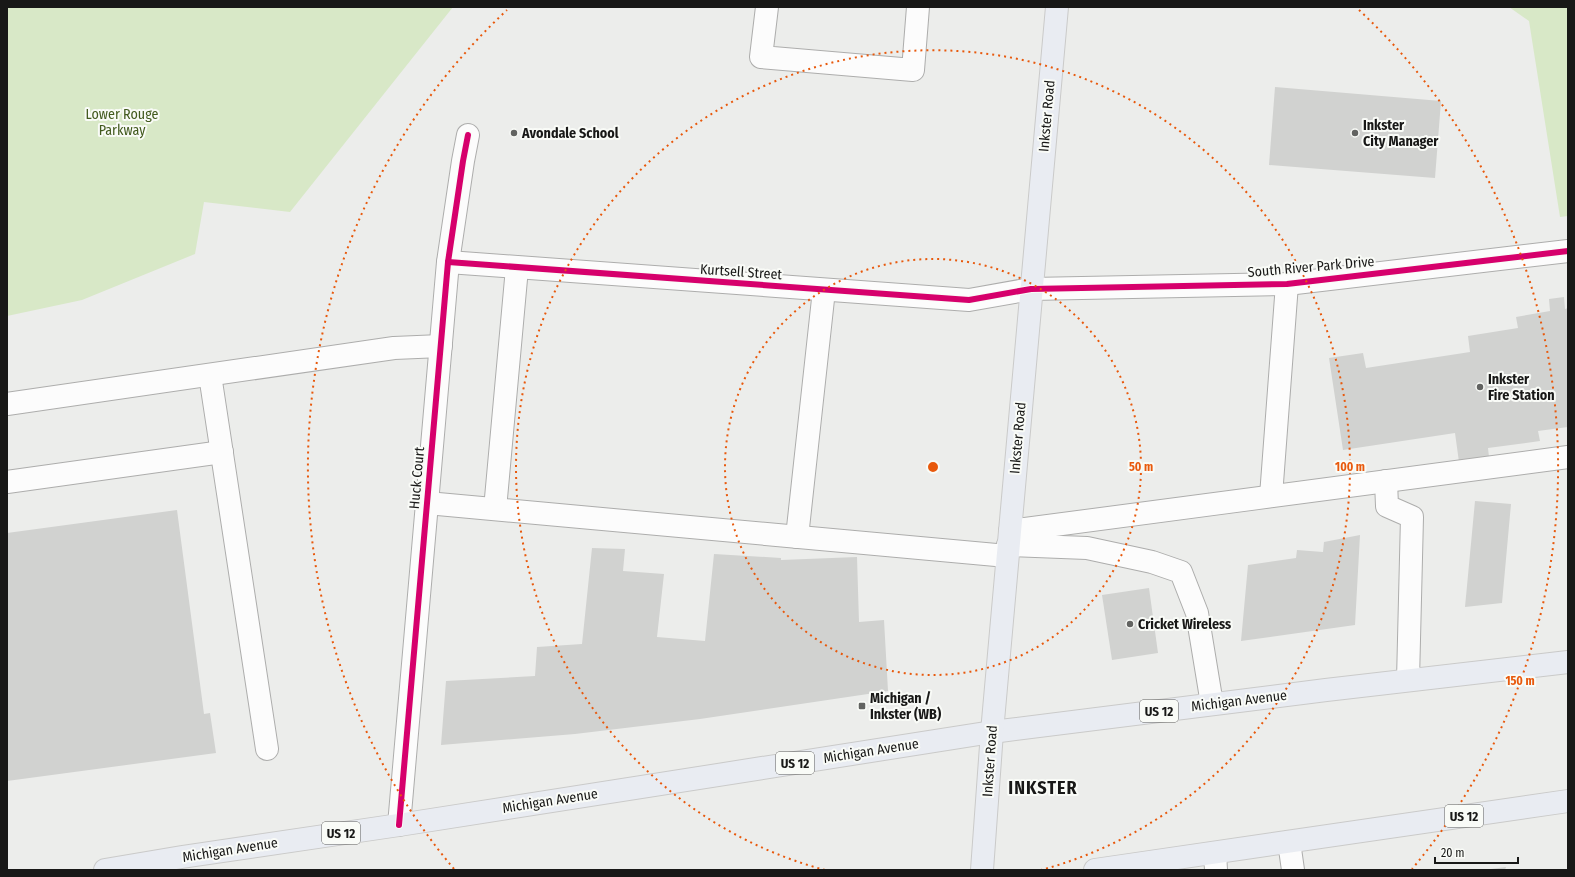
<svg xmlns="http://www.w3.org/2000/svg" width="1575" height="877" font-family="'Fira Sans Condensed',sans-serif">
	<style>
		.green { fill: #d8e8c7 }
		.building { fill: #d1d2d0 }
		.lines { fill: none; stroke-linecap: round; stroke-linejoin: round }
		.minor-casing { stroke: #adadac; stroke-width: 24 }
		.major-casing { stroke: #cacac9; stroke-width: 24 }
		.minor { stroke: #fcfcfc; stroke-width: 22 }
		.major { stroke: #e9ecf2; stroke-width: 22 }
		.cycleway-casing { stroke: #f9fbf7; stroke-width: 8 }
		.cycleway { stroke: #d6006c; stroke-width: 6 }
		.ring { fill: none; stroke: #e8590c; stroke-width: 2; stroke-dasharray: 2 4 }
		.poi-dot { fill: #626361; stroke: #f9fbf7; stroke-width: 1.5 }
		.labels { text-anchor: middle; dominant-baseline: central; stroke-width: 4; stroke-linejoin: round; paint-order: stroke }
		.shield { fill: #f9fbf7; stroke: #5c5c5a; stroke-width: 1 }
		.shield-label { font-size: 13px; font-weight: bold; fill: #181817 }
		.park-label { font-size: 14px; fill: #425a1e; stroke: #f9fbf7 }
		.street-label { font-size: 14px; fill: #181817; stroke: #f9fbf7 }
		.poi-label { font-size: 14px; font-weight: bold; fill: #181817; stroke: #f9fbf7; text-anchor: start }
		.district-label { font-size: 18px; font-weight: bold; letter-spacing: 1px; fill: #181817; stroke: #f9fbf7 }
		.centre { fill: #e8590c; stroke: #f9fbf7; stroke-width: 2 }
		.ring-label { font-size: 12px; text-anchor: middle; font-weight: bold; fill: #e8590c; stroke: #f9fbf7; stroke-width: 4; stroke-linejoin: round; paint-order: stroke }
	</style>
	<rect width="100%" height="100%" fill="#ecedeb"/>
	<g class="green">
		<polygon points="7,7 453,7 290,212 204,202 195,254 82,300 7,316"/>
		<polygon points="1509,7 1568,7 1568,216 1560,217 1529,21"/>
	</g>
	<g class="building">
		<polygon points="1275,87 1441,101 1435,178 1269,165"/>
		<polygon points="1564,297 1565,309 1568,308 1568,427 1538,431 1540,441 1488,448 1489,457 1459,462 1455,433 1343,450 1329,358 1363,353 1366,368 1470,352 1468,336 1518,328 1516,317 1550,311 1549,299"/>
		<polygon points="1475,501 1511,504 1502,603 1465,607"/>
		<polygon points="177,510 204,714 210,713 216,753 7,781 7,533"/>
		<polygon points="1360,535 1355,625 1241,641 1248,565 1296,558 1297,550 1323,552 1324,542"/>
		<polygon points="592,548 625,549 623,571 664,574 657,637 705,641 714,554 781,558 781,560 857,557 859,622 884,620 888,691 700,719 575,734 441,745 446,681 535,676 537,647 582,644"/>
		<polygon points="1149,588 1158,653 1112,660 1102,595"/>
		<polygon points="1506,867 1505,870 1491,870 1491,869"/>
	</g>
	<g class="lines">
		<g class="minor-casing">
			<g id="minor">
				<polyline points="767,7 761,57 913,70 918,7"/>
				<polyline points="448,262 969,300 1031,289 1287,284 1568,251"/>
				<polyline points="210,375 267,749"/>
				<polyline points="7,404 394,348 441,346"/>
				<polyline points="1386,481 1387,506 1412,517 1408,680"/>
				<polyline points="7,482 222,452"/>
				<polyline points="1271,496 1287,284"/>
				<polyline points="427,503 1007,556"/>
				<polyline points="495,509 517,268"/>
				<polyline points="1010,531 1568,457"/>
				<polyline points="797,537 824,290"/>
				<polyline points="1008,545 1087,548 1152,562 1181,572 1197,613 1212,704"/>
				<polyline points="399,825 448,262 463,161 468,135"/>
				<polyline points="1289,842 1293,870"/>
				<polyline points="1215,853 1216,870"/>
			</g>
		</g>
		<g class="major-casing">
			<g id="major">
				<polyline points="105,870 182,857 399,825 992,732 1326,690 1568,662"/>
				<polyline points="982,870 992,732 1057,7"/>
				<polyline points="1095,870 1568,801"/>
			</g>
		</g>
		<use href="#minor" class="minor"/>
		<use href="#major" class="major"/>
		<g class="cycleway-casing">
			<g id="cycleway">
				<polyline points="448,262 969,300 1031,289 1287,284 1568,251"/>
				<polyline points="399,825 448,262 463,161 468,135"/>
			</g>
		</g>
		<use href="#cycleway" class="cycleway"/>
	</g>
	<g class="ring">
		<circle cx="933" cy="467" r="208"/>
		<path d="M825 870A417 417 0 1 1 1041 870"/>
		<path d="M454 869A625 625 0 0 1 507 10M1359 10A625 625 0 0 1 1412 869"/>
	</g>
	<g class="poi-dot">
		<circle cx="514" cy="133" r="4"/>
		<circle cx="1355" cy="133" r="4"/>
		<circle cx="1480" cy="387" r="4"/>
		<circle cx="1130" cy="624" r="4"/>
		<rect x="858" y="702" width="8" height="8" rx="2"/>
	</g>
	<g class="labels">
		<g class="shield">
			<rect x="1140" y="700" width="38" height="22" rx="3"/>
			<rect x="776" y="752" width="38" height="22" rx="3"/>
			<rect x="1445" y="805" width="38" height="22" rx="3"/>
			<rect x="322" y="822" width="38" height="22" rx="3"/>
		</g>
		<g class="shield-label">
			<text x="1159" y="711">US 12</text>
			<text x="795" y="763">US 12</text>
			<text x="1464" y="816">US 12</text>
			<text x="341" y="833">US 12</text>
		</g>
		<g class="park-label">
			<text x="122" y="114">Lower Rouge<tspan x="122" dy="16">Parkway</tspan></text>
		</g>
		<g class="street-label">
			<text transform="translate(1047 116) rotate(-85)">Inkster Road</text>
			<text transform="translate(1311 267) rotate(-5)">South River Park Drive</text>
			<text transform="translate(741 272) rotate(4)">Kurtsell Street</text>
			<text transform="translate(1018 438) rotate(-85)">Inkster Road</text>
			<text transform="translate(417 478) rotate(-85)">Huck Court</text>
			<text transform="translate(1239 701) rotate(-7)">Michigan Avenue</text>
			<text transform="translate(871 751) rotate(-9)">Michigan Avenue</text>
			<text transform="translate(990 761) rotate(-86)">Inkster Road</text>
			<text transform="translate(550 801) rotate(-9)">Michigan Avenue</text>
			<text transform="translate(230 850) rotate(-9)">Michigan Avenue</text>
		</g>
		<g class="poi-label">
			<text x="1363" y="125">Inkster<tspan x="1363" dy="16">City Manager</tspan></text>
			<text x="522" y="133">Avondale School</text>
			<text x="1488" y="379">Inkster<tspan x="1488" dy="16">Fire Station</tspan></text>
			<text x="1138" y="624">Cricket Wireless</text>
			<text x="870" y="698">Michigan /<tspan x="870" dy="16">Inkster (WB)</tspan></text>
		</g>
		<g class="district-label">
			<text x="1043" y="788">INKSTER</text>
		</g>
	</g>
	<circle cx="933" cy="467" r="6" class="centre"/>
	<g class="ring-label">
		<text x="1141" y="471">50 m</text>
		<text x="1350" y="471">100 m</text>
		<text x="1520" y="685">150 m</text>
	</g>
	<rect width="1575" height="877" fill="none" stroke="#181817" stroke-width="16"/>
	<path d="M1435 857v6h83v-6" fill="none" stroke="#181817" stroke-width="2"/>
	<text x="1441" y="857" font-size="12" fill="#181817" stroke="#f9fbf7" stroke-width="3" paint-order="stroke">20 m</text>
</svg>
